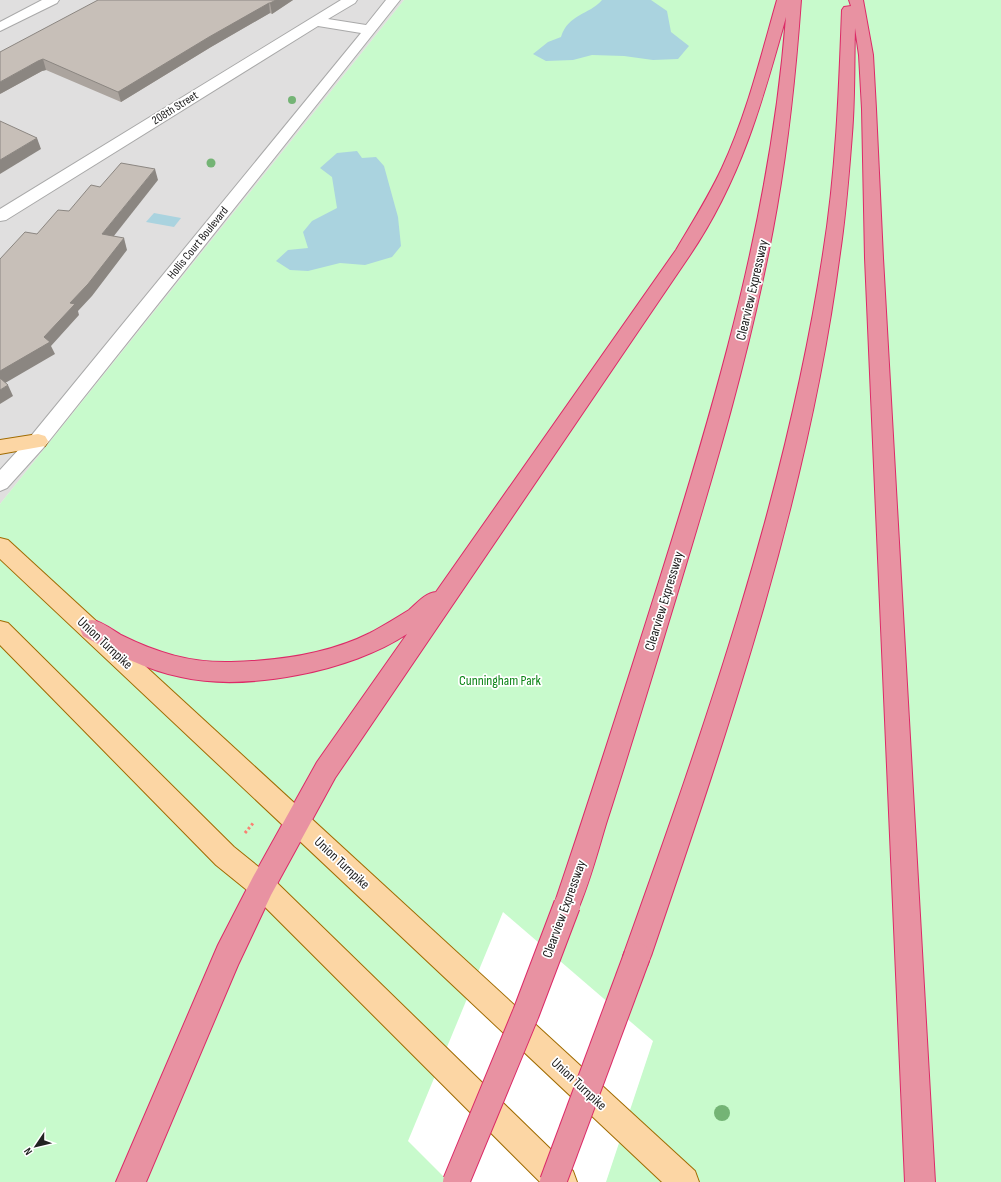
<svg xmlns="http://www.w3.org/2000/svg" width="1001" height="1182" font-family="'Sofia Sans Condensed',sans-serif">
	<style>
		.residential { fill: #e0dfdf }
		.park { fill: #c8facc }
		.water { fill: #aad3df }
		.pier { fill: #fff }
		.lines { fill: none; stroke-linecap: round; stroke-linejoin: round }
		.minor-casing { stroke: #a9a9a9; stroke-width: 2 }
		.major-casing { stroke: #a06b00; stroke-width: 2 }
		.highway-casing { stroke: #dc2a67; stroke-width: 2 }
		.path { stroke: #fa8072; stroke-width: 3; stroke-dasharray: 2.5 2.5; stroke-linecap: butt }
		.minor { fill: #fff; fill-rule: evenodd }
		.major { fill: #fcd6a4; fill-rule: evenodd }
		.highway { fill: #e892a2; fill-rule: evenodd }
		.highway-bridge-casing { stroke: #dc2a67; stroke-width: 28; stroke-linecap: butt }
		.highway-bridge { stroke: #e892a2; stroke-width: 26 }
		.tree { fill: #74b475 }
		.wall { fill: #aba49e }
		.shaded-wall { fill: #8b8681 }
		.building { fill: #c7bfb8; stroke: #8b8681 }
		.labels { text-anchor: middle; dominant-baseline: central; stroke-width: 3.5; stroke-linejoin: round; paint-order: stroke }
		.far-street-label { font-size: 12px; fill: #222; stroke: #fff }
		.street-label { font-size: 14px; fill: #222; stroke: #fff }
		.park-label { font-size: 14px; fill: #0c8416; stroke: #fff }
	</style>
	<rect width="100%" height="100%" fill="#f2efe9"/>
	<polygon class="residential" points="0,0 404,0 0,504"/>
	<polygon class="park" points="404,0 1001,0 1001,1182 0,1182 0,504"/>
	<g class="water">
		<path d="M602,0H651L667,11L671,32L689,46L678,59L653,60L624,56L592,55L573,60L546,61L533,54L548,42L561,37C568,14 589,15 602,0Z"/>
		<polygon points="357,151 362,158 376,157 384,166 398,217 401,246 392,257 365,265 340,263 308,271 290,270 276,261 288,250 308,248 303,232 312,221 337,208 332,177 320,168 337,153"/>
		<polygon points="154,213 181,218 174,227 146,222"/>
	</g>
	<polygon class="pier" points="503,912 653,1041 606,1182 449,1182 408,1141"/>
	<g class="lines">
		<g class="minor-casing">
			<g id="minor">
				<polygon points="42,0 59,0 57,3 0,31 0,22"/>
				<polygon points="341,0 357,0 355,3 328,19 366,25 386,0 400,0 45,446 7,488 0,491 0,470 31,436 361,33 318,26 6,220 0,221 0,209"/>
			</g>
		</g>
		<g class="major-casing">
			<g id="major">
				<polygon points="38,434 45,436 48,441 45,446 0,454 0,440"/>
				<polygon points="0,538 8,540 695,1171 699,1182 662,1182 0,559"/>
				<polygon points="0,621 8,623 234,847 271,877 573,1171 577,1182 540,1182 253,895 216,865 0,645"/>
			</g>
		</g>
		<g class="highway-casing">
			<g id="highway">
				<path d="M777,0H801C796,70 789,138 777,207C751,357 705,502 661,647C643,706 625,765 606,824C597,854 589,885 576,914L567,918L558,914L554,905C591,796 626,686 661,575C719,391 771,211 786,17C762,103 741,179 690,255L335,778L271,895L238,965L146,1182H116L218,945L253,877L317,762L407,634C352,671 246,692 181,677C146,670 114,653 83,636L80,629L83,622C86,622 89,620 92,620C101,621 113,630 121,635C157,653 191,663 231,662C278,661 328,654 370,633C383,626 396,618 409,610C417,603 425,593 436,592L676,250C692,223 709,196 722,168C747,114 761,56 777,0Z"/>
				<path d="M849,0H863L873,55L876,109L883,258L935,1182H905L865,258L862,109L859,55L855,28C854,63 855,99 852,134C849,173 846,214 840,253C809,494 729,727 651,956L647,966L637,970L627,966L623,956C705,727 786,496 823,254C836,173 839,92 842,10L844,7L851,6Z"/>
			</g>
		</g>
		<polyline class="path" points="245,833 254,822"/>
		<use href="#minor" class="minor"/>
		<use href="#major" class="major"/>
		<use href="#highway" class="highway"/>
		<g class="highway-bridge-casing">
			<g id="highway-bridge">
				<polyline points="456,1182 526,1013 567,905"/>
				<polyline points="553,1182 637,956"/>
			</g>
		</g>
		<use href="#highway-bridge" class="highway-bridge"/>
	</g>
	<g class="tree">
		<circle cx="292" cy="100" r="4"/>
		<circle cx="211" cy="163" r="4.5"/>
		<circle cx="722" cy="1113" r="8"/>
	</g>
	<polygon class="wall" points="98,0 293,0 272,14 270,13 211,47 121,102 46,70 42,71 0,94"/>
	<g class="shaded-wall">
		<polygon points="276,0 293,0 272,14 270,3"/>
		<polygon points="269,3 270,13 211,47 121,102 118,92 209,37"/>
		<polygon points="43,59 46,70 42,71 0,94 0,82 38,61"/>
		<polygon points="37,138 41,149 0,174 0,160"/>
		<polygon points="155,169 158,180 106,246 102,234"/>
		<polygon points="124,238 127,250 92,296 78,311 79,315 51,346 55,354 0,386 0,371 44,337 70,303"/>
		<polygon points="8,385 13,396 0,404 0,390"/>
	</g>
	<g class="building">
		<polygon points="98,0 276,0 270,3 269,3 209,37 118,92 43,59 38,61 0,82 0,52"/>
		<polygon points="0,121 37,138 0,160"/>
		<polygon points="121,163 155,169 102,234 124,238 88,284 70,303 75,304 44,337 50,342 0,371 0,259 25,232 37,234 58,210 69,211 91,185 100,187"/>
		<polygon points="0,378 8,385 0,390"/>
	</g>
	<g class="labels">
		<g class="far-street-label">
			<text transform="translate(175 108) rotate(-32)">208th Street</text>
			<text transform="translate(198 243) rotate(-51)">Hollis Court Boulevard</text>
		</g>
		<g class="street-label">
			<text transform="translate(752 290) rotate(-77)">Clearview Expressway</text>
			<text transform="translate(664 601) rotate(-73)">Clearview Expressway</text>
			<text transform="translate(105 643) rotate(43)">Union Turnpike</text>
			<text transform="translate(342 863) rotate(43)">Union Turnpike</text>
			<text transform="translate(564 909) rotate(-70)">Clearview Expressway</text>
			<text transform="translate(579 1084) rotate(43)">Union Turnpike</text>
		</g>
		<g class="park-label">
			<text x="500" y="680">Cunningham Park</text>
		</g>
	</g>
	<g transform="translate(36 1146) rotate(235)" stroke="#ffffff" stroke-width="3" paint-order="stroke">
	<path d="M0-3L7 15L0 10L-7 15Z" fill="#222222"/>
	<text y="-6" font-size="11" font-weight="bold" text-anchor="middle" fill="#222222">N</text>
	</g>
</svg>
